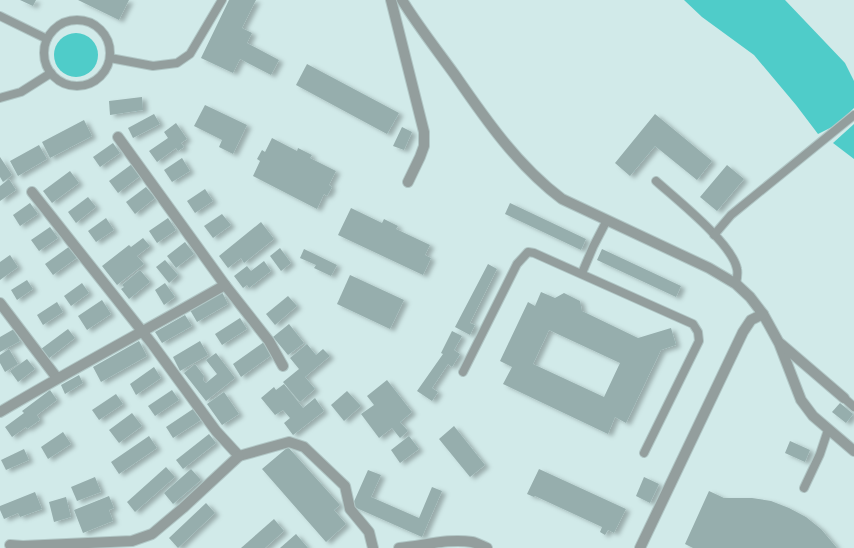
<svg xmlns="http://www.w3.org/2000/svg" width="854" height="548" font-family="'Alegreya Sans',sans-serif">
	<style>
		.green { fill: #4fccc9 }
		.building { fill: #96aead; fill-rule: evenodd; filter: url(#shadow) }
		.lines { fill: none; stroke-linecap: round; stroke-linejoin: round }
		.service-casing { stroke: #b1c7c6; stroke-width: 10 }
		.minor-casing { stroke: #b1c7c6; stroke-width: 12 }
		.service { stroke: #939e9d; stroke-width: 8 }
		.minor { stroke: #939e9d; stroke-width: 10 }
	</style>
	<defs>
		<filter id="shadow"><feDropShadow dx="4.5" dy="2.5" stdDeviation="2" flood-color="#0004"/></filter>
	</defs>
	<rect width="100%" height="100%" fill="#d1eae9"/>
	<g class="green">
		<polygon points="684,0 785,0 845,63 854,81 854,108 836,125 818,134 796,105 754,55 702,17"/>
		<circle cx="76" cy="55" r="22"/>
		<polygon points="854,124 854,159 833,143"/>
	</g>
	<g class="building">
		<polygon points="20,0 36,0 33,6"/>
		<polygon points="78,0 129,0 119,20"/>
		<polygon points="229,0 256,0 242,28 252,33 247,43 279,60 271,75 240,59 233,73 201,58"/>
		<polygon points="307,64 399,113 387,134 296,85"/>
		<polygon points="142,97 143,110 110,115 109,101"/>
		<polygon points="205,105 247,125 233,154 219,147 222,140 194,126"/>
		<polygon points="154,114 160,124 133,138 128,128"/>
		<polygon points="655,114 712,161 697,180 655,146 630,176 615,163"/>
		<polygon points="84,120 92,136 50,158 42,142"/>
		<polygon points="176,123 187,139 181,143 184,147 178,151 176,148 157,162 149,151 168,138 164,132"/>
		<polygon points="402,127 412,132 404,150 393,146"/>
		<polygon points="272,138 297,151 298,148 312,155 310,158 336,171 329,185 332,187 327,196 324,194 317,209 253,176 260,161 257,159 262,150 265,152"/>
		<polygon points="113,143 120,153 100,167 93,157"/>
		<polygon points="39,145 47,159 18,176 10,161"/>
		<polygon points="0,157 12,175 3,182 0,177"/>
		<polygon points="182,158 190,171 172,182 164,170"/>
		<polygon points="132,164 140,176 118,193 109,181"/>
		<polygon points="727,165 744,179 717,211 700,197"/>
		<polygon points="70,171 79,183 52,203 43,191"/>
		<polygon points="9,179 16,190 0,201 0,186"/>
		<polygon points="146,187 155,198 135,214 126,202"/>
		<polygon points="205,189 213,201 195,213 187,201"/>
		<polygon points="88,197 96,207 76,223 68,212"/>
		<polygon points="30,203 38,214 20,226 13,215"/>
		<polygon points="510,203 586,239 581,250 505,214"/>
		<polygon points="351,208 382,223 384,219 398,226 396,229 430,245 425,255 431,258 423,275 338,235"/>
		<polygon points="222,214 231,225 213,238 204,226"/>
		<polygon points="106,218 114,230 96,242 88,231"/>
		<polygon points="168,218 176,230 157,243 149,231"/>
		<polygon points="261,222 274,239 244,263 241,258 228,268 219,256"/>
		<polygon points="50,227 58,238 39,251 31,240"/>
		<polygon points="143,238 150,246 137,256 144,264 117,285 102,266 129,245 131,247"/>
		<polygon points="185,242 194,254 176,268 167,256"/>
		<polygon points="70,246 78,257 53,275 45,264"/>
		<polygon points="280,248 291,263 281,271 270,256"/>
		<polygon points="304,249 337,265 331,276 314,268 316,265 300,258"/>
		<polygon points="602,249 681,286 676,297 597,260"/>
		<polygon points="10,255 18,267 0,280 0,262"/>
		<polygon points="165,260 178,275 169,283 156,267"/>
		<polygon points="264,261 271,271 249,288 247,285 243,288 234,276 247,266 251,271"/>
		<polygon points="488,264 497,269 470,323 475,325 470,335 455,327"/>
		<polygon points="140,270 150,282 129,299 121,289 124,287 122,285"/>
		<polygon points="350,275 404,300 390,329 337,304"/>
		<polygon points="27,280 33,289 17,300 11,290"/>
		<polygon points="82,283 89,293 71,306 64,296"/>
		<polygon points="165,283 175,297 164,305 155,290"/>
		<polygon points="222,292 228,304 197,322 190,310"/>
		<path d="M541,292L555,298L564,293L580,301L582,311L638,338L671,328L676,345L661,350L626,423L615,417L608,434L503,384L512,367L500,361L528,302L535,306ZM549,330L620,363L604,397L533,364Z"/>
		<polygon points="288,296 297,306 275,325 266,314"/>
		<polygon points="102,300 111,314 87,330 78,316"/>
		<polygon points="57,302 63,312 43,325 37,315"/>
		<polygon points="185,315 192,326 162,343 155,332"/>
		<polygon points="240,318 247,329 222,345 215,334"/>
		<polygon points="289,324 304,343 288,355 273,337"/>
		<polygon points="14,329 20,341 0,352 0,337"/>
		<polygon points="68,329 75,338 48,359 41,349"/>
		<polygon points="452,331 462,336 454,350 460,354 452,367 448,364 432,388 438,392 432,401 417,391 443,354 441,353"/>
		<polygon points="139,341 147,356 101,382 93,367"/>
		<polygon points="200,341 208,355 180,371 173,357"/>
		<polygon points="264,342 273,354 241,377 233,364"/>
		<polygon points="307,344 316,355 323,349 330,356 305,377 315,389 300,402 283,382 299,369 290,358"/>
		<polygon points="9,349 18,364 5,372 0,363 0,355"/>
		<polygon points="216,353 235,378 206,401 184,373 195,364 204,376 203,380 206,383 217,374 206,360"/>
		<polygon points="27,359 35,369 18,382 10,371"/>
		<polygon points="154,367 161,378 136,395 130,384"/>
		<polygon points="79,375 83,383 65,394 61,385"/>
		<polygon points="387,380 412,412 400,422 408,431 400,438 392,428 379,438 361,414 374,405 367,396"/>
		<polygon points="284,384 303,408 315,398 324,411 293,435 284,423 290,418 283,410 275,415 261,398 274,387 276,390"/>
		<polygon points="50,390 57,400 37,415 40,420 27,429 26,427 12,437 5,427 24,413 22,411"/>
		<polygon points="172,390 179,400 155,416 148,406"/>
		<polygon points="347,391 361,406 344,421 331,405"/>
		<polygon points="224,392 239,414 222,425 207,404"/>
		<polygon points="116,394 123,404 99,420 92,410"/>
		<polygon points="840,403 853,414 846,423 832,412"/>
		<polygon points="193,409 201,420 173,438 166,427"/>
		<polygon points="132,413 142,426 119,443 109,430"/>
		<polygon points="454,426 485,465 470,477 439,439"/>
		<polygon points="63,432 71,444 48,459 41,447"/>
		<polygon points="209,434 216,443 183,469 176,460"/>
		<polygon points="149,436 157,448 119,474 111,462"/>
		<polygon points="409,436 419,449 400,463 391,450"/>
		<polygon points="790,441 810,450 805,462 785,453"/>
		<polygon points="288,447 340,505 334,510 346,524 326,542 262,469"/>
		<polygon points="24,449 29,460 6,470 1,460"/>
		<polygon points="166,467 175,477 135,512 127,502"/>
		<polygon points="191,469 201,480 173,504 164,493"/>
		<polygon points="539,469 626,509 614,533 608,530 605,535 600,532 602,527 535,496 534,497 527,494"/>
		<polygon points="368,470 381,475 371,497 419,518 432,487 442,491 422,537 352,506"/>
		<polygon points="95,477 101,492 77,501 71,487"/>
		<polygon points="644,477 659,484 650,503 636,496"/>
		<polygon points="709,491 724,498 752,498 771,501 789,508 806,517 821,529 837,548 693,548 685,544"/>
		<polygon points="35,492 42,509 20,517 18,513 4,519 0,510 0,506"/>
		<polygon points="109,496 114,508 109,510 113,521 83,533 74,510"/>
		<polygon points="66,497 71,517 54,522 49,502"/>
		<polygon points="206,503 215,513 178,548 169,538"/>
		<polygon points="274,519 284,531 265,548 241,548"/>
		<polygon points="296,534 308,548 280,548"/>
	</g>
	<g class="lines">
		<g class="service-casing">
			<g id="service">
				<polyline points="0,16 47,39"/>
				<circle cx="77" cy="53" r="33"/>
				<polyline points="110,58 153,66 177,63 190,54 222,0"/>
				<polyline points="0,98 21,92 51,73"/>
				<path d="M656,181C676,199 732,243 737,269C738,273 737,279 736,284"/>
				<polyline points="714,235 731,215 854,115"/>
				<polyline points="582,273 593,247 607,220"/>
				<polyline points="463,372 517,264 528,252 534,253 693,324 698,332 699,341 644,453"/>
				<polyline points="844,398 854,407"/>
				<polyline points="804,488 820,454 828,430"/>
			</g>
		</g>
		<g class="minor-casing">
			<g id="minor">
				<polyline points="391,0 424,132 424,146 420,157 408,182"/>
				<path d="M402,0C418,26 437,50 455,75C486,120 518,166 562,199L709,268L736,284L750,297L763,314L779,343L801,400L813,416L854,451"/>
				<polyline points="32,192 153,345 216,431 239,456 289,442 304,447 345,486 350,509 369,532 373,548"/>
				<polyline points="225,285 269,341 283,366"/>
				<polyline points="0,303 57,378"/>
				<polyline points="781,344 844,398"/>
				<path d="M0,412C74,368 150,328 225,285L118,137"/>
				<polyline points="10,545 23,546 132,541 152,534 183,508 239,456"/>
				<path d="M399,548C423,546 448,538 472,542C477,543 482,546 487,548"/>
				<polyline points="640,548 743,332 751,320 763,314"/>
			</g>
		</g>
		<use href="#service" class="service"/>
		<use href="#minor" class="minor"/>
	</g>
</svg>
